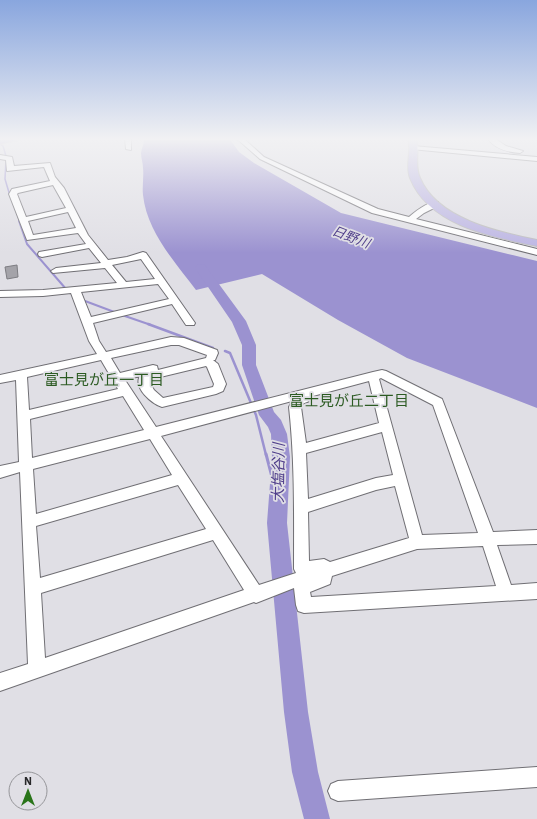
<svg xmlns="http://www.w3.org/2000/svg" width="537" height="819" font-family="'IBM Plex Sans','Noto Sans JP',sans-serif">
	<style>
		.water { fill: #9b92d0 }
		.lines { fill: none; stroke-linecap: round; stroke-linejoin: round }
		.stream-far3 { stroke: #9b92d0; stroke-width: 1.5 }
		.stream-far2 { stroke: #9b92d0; stroke-width: 2 }
		.stream-far1 { stroke: #9b92d0; stroke-width: 2.5 }
		.stream { stroke: #9b92d0; stroke-width: 3 }
		.river { fill: #9b92d0; fill-rule: evenodd }
		.building { fill: #a4a3a9; stroke: #7d7d82 }
		.minor-casing { stroke: #706f74; stroke-width: 2 }
		.major-casing { stroke: #bebebf; stroke-width: 2 }
		.highway-casing { stroke: #bebebf; stroke-width: 2 }
		.minor { fill: #fff; fill-rule: evenodd }
		.major { fill: #bcb5e3; fill-rule: evenodd }
		.highway { fill: #9083d1; fill-rule: evenodd }
		.labels { text-anchor: middle; dominant-baseline: central; stroke-width: 3.5; stroke-linejoin: round; paint-order: stroke }
		.far-water-label { font-size: 13px; font-style: italic; fill: #503f8b; stroke: #e0dfe5 }
		.neighbourhood-label { font-size: 15px; fill: #2c5b23; stroke: #e0dfe5 }
		.water-label { font-size: 15px; font-style: italic; fill: #503f8b; stroke: #e0dfe5 }
	</style>
	<rect width="100%" height="100%" fill="#e0dfe5"/>
	<path class="water" d="M144,138H229L239,152L254,163L341,213L537,261V408L407,358L338,320L262,274L196,290C175,262 147,232 143,195C142,186 144,177 143,168C143,163 141,158 141,153C142,147 144,145 144,138Z"/>
	<g class="lines">
		<g class="stream-far3">
			<polyline points="0,144 3,146 6,156"/>
			<polyline points="6,159 5,179 10,196"/>
			<polyline points="15,208 20,222"/>
		</g>
		<g class="stream-far2">
			<polyline points="19,221 27,244 66,289"/>
			<polyline points="85,301 117,313"/>
			<polyline points="122,315 151,325"/>
		</g>
		<g class="stream-far1">
			<polyline points="148,324 213,348"/>
			<polyline points="225,351 230,353 256,415 266,455"/>
		</g>
		<polyline class="stream" points="266,454 278,500"/>
		<polygon class="river" points="201,264 205,265 246,321 256,345 256,365 274,412 281,420 287,434 290,457 287,523 308,712 318,772 330,819 304,819 292,772 284,712 267,523 272,457 271,434 268,427 259,415 242,365 242,345 232,322 195,268 197,265"/>
	</g>
	<polygon class="building" points="17,265 18,277 7,279 5,267"/>
	<g class="lines">
		<g class="minor-casing">
			<g id="minor">
				<polygon points="125,138 131,138 131,150 126,149"/>
				<path d="M236,138H243L264,157L378,209L409,217C416,211 428,201 438,202V206L424,213L416,219L537,249V255L372,213L260,159Z"/>
				<path d="M487,138H494L506,146L523,151L520,153C507,152 495,149 487,138Z"/>
				<polygon points="413,146 537,157 537,161 411,149 410,148"/>
				<path d="M0,155L12,157L14,166L50,163L55,177L64,188L88,235L108,260L127,257L143,252L146,253L195,323L194,325H186L172,304L93,323L99,341L106,352L171,337L184,338L217,350L218,353L215,360H213L218,364L226,384L223,391L216,394L162,407C152,404 133,388 140,376L125,380L156,427L373,372L382,370L386,371L442,399L493,532L537,530V544L497,545L511,585L537,583V599L304,613L298,611L296,605L294,588L256,603L254,602L0,691V673L28,664L20,472L0,478V466L19,462L16,380L0,383V375L97,354L89,341L71,293L43,296L0,297V291L43,290L117,283L105,268L53,273L51,271L56,268L101,263L89,248L42,257L39,256L38,254L39,252L86,244L78,233L27,240L9,194L12,189L50,181L44,167L7,171L6,160L0,159ZM53,185L66,208L26,217L17,194L18,193ZM68,212L76,228L33,235L28,221ZM141,259L155,279L126,282L112,265ZM158,284L169,299L91,317L81,292ZM171,345H179L207,355L206,358L158,370L157,366L153,365L120,373L111,358ZM101,360L118,389L29,410L27,377ZM206,366L207,367L214,384L213,387L163,398L154,390L150,383L152,379ZM381,378L433,405L478,533L422,535L379,379ZM369,381L379,423L306,443L301,407L302,404L312,400L313,396ZM123,396L144,430L32,458L30,419ZM292,401L289,407C295,462 294,514 294,569L296,573L259,585L161,436ZM382,432L393,475L376,478L308,499L306,453ZM150,439L172,475L36,514L33,469ZM178,485L206,529L40,578L36,526ZM395,486L409,538L330,562L324,559L309,561L308,512L376,490ZM213,540L244,590L45,658L41,593ZM483,546L496,586L311,597L310,592L330,584L332,576L417,549Z"/>
				<polygon points="537,767 537,787 338,801 331,798 328,791 331,784 338,781"/>
			</g>
		</g>
		<g class="major-casing">
			<path id="major" d="M408,138H416C420,151 414,165 420,178C437,219 498,232 537,240V246C493,237 429,226 410,178C405,165 412,151 408,138Z"/>
		</g>
		<g class="highway-casing">
			<polygon id="highway" points="0,138 20,138 18,140 0,144"/>
		</g>
		<use href="#minor" class="minor"/>
		<use href="#major" class="major"/>
		<use href="#highway" class="highway"/>
	</g>
	<linearGradient id="sky" x2="0" y2="1"><stop stop-color="#89a6de"/><stop offset="0.55" stop-color="#f1f1f3"/><stop offset="1" stop-color="#f1f1f3" stop-opacity="0"/></linearGradient>
	<rect width="537" height="253" fill="url(#sky)"/>
	<g class="labels">
		<g class="far-water-label">
			<text transform="translate(351 237) rotate(21)">日野川</text>
		</g>
		<g class="neighbourhood-label">
			<text x="104" y="379">富士見が丘一丁目</text>
			<text x="349" y="400">富士見が丘二丁目</text>
		</g>
		<g class="water-label">
			<text transform="translate(278 473) rotate(-89)">大塩谷川</text>
		</g>
	</g>
	<g transform="translate(28 791)"><circle r="19" fill="#e0dfe5" stroke="#96969a"/>
	<path d="M0-3L7 15L0 10L-7 15Z" fill="#297419"/>
	<text y="-6" font-size="11" font-weight="bold" text-anchor="middle" fill="#28282a">N</text>
	</g>
</svg>
